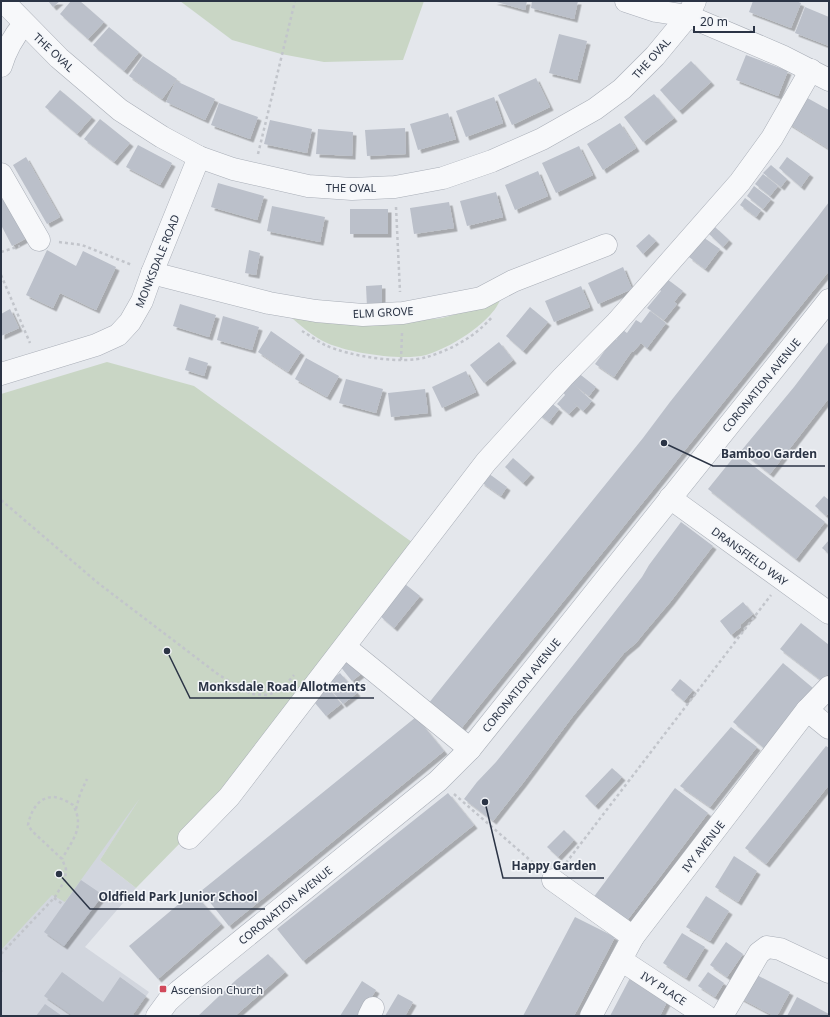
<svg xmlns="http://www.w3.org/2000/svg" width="830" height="1017" font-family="'Noto Sans',sans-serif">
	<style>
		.built { fill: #d2d6de }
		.green { fill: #c9d6c5 }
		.building { fill: #bbc0ca; filter: url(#shadow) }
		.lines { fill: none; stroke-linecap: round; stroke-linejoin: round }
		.minor-casing { stroke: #a9aeb7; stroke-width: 23 }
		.path { stroke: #c2c5cb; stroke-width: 2.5; stroke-dasharray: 3 3; stroke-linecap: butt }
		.minor { stroke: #f7f8fa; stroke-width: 22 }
		.poi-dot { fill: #d1495b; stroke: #f4f6f9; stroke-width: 1.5 }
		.labels { text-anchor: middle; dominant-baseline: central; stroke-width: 3; stroke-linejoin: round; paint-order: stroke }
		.street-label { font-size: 11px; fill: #2b3445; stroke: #f4f6f9 }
		.poi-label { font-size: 11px; fill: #2b3445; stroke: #f4f6f9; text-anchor: start }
		.leader { fill: none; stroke: #2b3445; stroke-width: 1.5 }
		.callout-dot { fill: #2b3445; stroke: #f4f6f9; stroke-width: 1.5 }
		.callout-label { font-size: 12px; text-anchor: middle; font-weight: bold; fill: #2b3445; stroke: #f4f6f9; stroke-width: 3; stroke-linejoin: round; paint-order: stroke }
	</style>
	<defs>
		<filter id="shadow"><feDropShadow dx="3.5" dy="3.5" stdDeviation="0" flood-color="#0004"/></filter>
	</defs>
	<rect width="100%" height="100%" fill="#e4e7ec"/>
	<polygon class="built" points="147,788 100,860 136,888 85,947 149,992 132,1016 1,1016 1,806"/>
	<g class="green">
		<polygon points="180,1 424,1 403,60 324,62 281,54 232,40"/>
		<path d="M502,294C499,309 484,322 472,331C458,341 442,350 426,355C401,361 350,353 327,343C312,336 299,324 287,314L414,321L442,318L475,309Z"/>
		<polygon points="107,362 194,386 416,545 184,839 136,888 100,860 140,798 65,902 52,895 1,950 1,394"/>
	</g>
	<g class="building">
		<polygon points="48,1 60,1 53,7"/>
		<polygon points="71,1 80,1 104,22 88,39 60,14"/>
		<polygon points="493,1 527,1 525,10"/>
		<polygon points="532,1 578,1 574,19 531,8"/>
		<polygon points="753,1 796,1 801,3 791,28 749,12"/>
		<polygon points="805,7 829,17 829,46 795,33"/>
		<polygon points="109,27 139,52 124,71 93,45"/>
		<polygon points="559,34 587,41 577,80 549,73"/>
		<polygon points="746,55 788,71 778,96 736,80"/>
		<polygon points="143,56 177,79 162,99 129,76"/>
		<polygon points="691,61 711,82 679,111 660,90"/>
		<polygon points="536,78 550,107 512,125 498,95"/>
		<polygon points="176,81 215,99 205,120 166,102"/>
		<polygon points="60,90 92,117 77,134 45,107"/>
		<polygon points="654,94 674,118 643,142 624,117"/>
		<polygon points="802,95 829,110 829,149 786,122"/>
		<polygon points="494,97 503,123 466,137 456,111"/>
		<polygon points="219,103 258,117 250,139 211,125"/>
		<polygon points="448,113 456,139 418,150 410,124"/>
		<polygon points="100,119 130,143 114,162 84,139"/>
		<polygon points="270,120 312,129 307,153 264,144"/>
		<polygon points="620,123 636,148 603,170 587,144"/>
		<polygon points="405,128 406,154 367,156 365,130"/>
		<polygon points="318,129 353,132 352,156 316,154"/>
		<polygon points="138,145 172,163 160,185 126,167"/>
		<polygon points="579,146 593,175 556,193 542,163"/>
		<polygon points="26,157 60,217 47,224 13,165"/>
		<polygon points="787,157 810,174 801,187 779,168"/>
		<polygon points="771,165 787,179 781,187 763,173"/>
		<polygon points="538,171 548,196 515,210 505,185"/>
		<polygon points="763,174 778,186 770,196 755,184"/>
		<polygon points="218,183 264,196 257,220 211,207"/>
		<polygon points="754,186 771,199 763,209 747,196"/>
		<polygon points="496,192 503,217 467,226 460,201"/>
		<polygon points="1,193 25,239 12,246 1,225"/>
		<polygon points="745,198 761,210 756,217 740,205"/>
		<polygon points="449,202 454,228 414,234 410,208"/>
		<polygon points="829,202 829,271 460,730 428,704 643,438 670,402 817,218"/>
		<polygon points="272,206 325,217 320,242 267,231"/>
		<rect x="350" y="209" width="38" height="25"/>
		<polygon points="715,227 729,240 723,247 709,234"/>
		<polygon points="649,234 656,241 643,254 636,246"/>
		<polygon points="703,237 720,249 705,269 689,257"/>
		<polygon points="47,250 76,266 83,251 116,267 96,310 60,293 53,308 26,295"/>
		<polygon points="249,250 260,253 256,275 245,273"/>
		<polygon points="623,267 632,289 598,304 588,283"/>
		<polygon points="667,279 683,291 674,302 677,304 664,320 647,308 661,291 659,289"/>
		<polygon points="382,285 382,306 367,307 366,286"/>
		<polygon points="581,286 590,307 554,322 545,301"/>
		<polygon points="180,304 216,315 209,337 173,326"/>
		<polygon points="530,307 548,322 523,351 506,336"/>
		<polygon points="10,309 19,328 1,336 1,314"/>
		<polygon points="650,311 666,323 647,348 641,343 633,352 632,351 614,377 595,364 614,338 616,340 623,330 627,333 636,320 641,323"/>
		<polygon points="223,316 259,327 252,350 217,340"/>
		<polygon points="271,331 301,352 288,372 258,352"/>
		<polygon points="829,341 829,398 770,474 741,451 794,387"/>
		<polygon points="499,342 513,360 484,383 470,365"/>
		<polygon points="189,357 208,363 204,376 185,370"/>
		<polygon points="306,358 339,376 327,397 295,379"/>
		<polygon points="466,371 476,392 442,408 432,387"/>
		<polygon points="577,372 596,387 589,396 573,384 592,401 583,411 572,401 577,406 569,414 557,404 565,395 563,392"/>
		<polygon points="346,379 383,389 376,413 339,403"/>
		<polygon points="425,389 428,413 391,417 388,393"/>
		<polygon points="546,399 559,409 549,422 536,412"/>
		<polygon points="737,453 825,522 796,559 708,489"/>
		<polygon points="513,458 531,474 523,483 505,467"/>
		<polygon points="488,473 507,487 501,496 481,482"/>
		<polygon points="824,496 829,500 829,513 826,516 815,506"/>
		<polygon points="681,522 713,546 671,601 644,633 636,643 624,653 573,716 523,783 493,821 464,799 477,782 496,762 574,664 642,577 649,565"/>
		<polygon points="829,540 829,554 822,548"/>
		<polygon points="405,584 420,596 394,628 380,616"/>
		<polygon points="743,602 753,614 740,625 741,627 731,635 720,621"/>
		<polygon points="801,623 829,645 829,673 822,681 780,649"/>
		<polygon points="349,659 361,674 352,681 340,666"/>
		<polygon points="783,663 814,689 764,748 733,722"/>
		<polygon points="340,673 357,693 343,704 326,684"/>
		<polygon points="680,679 693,690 684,701 671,690"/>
		<polygon points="326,685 341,704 326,716 310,697"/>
		<polygon points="416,717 444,751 229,926 201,891"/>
		<polygon points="731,727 757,747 710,807 680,786"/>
		<polygon points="826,746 829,748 829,785 766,864 745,848"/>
		<polygon points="612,768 622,777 595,806 585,796"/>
		<polygon points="675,788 708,813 623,926 590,902"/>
		<polygon points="448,793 474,825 303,961 277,929"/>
		<polygon points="564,830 574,840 558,857 547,847"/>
		<polygon points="734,856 757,871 738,902 715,887"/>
		<polygon points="81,880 103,895 64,946 44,932"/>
		<polygon points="193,892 221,924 158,979 129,946"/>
		<polygon points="706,896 729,911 710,941 686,927"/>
		<polygon points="575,917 615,937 574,1016 523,1016"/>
		<polygon points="682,933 705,947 686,978 663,963"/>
		<polygon points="726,942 743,954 727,977 710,965"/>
		<polygon points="268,954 285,972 235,1016 198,1016 236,980"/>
		<polygon points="62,972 103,1002 120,977 146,996 132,1016 73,1016 44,996"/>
		<polygon points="708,972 724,983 715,997 698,986"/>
		<polygon points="753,973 790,992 777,1016 774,1016 740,998"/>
		<polygon points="630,978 669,998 660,1016 610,1016"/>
		<polygon points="362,981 376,990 360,1016 340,1016"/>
		<polygon points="398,994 413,1002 405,1016 385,1016"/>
		<polygon points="797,997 829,1014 829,1016 787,1016"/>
		<polygon points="45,1004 62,1016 36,1016"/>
	</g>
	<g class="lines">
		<g class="minor-casing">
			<g id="minor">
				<polyline points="3,1 59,58 120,110 162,137 199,157 233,169 308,186 352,189 395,187 443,178 492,161 542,139 595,109 622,89 655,56 688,16 695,1"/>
				<polyline points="626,1 656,11 688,16 782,56 829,80"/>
				<path d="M1,66C6,49 13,37 24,24"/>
				<polyline points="1,174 39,240"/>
				<polyline points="152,273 269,303 316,311 363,315 403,313 481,298 513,281 606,245"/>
				<polyline points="1,374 96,345 118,335 130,322 142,301 152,273 199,157"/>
				<polyline points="670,498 829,613"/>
				<polyline points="345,647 470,749"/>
				<polyline points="807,710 829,728"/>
				<polyline points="189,838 229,797 486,462 563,377 617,322 740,182 772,138 811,70"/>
				<polyline points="553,880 633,937"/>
				<polyline points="621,960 706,1016"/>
				<polyline points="157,1016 168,1001 179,991 438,781 470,749 829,300"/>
				<polyline points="369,1016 373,1008"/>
				<polyline points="591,1016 633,937 807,710 829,687"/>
				<polyline points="722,1016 759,953 767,947 780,949 829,972"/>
			</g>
		</g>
		<g class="path">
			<polyline points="258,154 295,1"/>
			<polyline points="396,207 400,292"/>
			<polyline points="59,242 82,245 132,265"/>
			<polyline points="1,252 20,246"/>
			<polyline points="1,275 30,343"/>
			<path d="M302,331C309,335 317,341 325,345C348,356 403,365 427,357C451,350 476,336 492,317"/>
			<polyline points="401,360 402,333"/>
			<polyline points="1,500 98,583 219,675 251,694 268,695 282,689 294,675"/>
			<polyline points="454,794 538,867"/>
			<polyline points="76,809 80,794 87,779"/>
			<polyline points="566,863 771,595"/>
			<polyline points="54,898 64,905"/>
			<path d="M1,954L55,897L65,880L66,869L62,859L32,831L28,825C31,809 41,793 59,798C64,800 69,802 73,805C85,827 73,839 62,859"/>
			<polyline points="1,971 2,972"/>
		</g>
		<use href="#minor" class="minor"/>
	</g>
	<rect class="poi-dot" x="159" y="985" width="8" height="8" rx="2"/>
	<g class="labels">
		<g class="street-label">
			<text transform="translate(54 52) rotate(43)">THE OVAL</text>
			<text transform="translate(651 58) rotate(-48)">THE OVAL</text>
			<text x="351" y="187">THE OVAL</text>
			<text transform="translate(157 261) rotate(-68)">MONKSDALE ROAD</text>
			<text transform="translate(383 312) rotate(-3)">ELM GROVE</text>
			<text transform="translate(761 385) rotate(-51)">CORONATION AVENUE</text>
			<text transform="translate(750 556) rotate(36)">DRANSFIELD WAY</text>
			<text transform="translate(521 685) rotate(-51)">CORONATION AVENUE</text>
			<text transform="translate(703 846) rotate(-52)">IVY AVENUE</text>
			<text transform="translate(285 905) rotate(-39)">CORONATION AVENUE</text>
			<text transform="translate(664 988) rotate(33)">IVY PLACE</text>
		</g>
		<g class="poi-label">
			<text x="171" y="989">Ascension Church</text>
		</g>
	</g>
	<path class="leader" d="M664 443L713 466H825M167 651L190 698H374M485 802L503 878H604M59 874L90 909H265"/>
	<g class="callout-dot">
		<circle cx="664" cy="443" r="4"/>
		<circle cx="167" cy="651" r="4"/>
		<circle cx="485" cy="802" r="4"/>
		<circle cx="59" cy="874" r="4"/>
	</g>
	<g class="callout-label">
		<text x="769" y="458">Bamboo Garden</text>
		<text x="282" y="691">Monksdale Road Allotments</text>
		<text x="554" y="870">Happy Garden</text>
		<text x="178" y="901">Oldfield Park Junior School</text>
	</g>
	<rect width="830" height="1017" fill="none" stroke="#2b3445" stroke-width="4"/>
	<path d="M694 26v6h60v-6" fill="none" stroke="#2b3445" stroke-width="2"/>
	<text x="700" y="26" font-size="12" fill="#2b3445" stroke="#f4f6f9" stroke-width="3" paint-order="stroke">20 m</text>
</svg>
